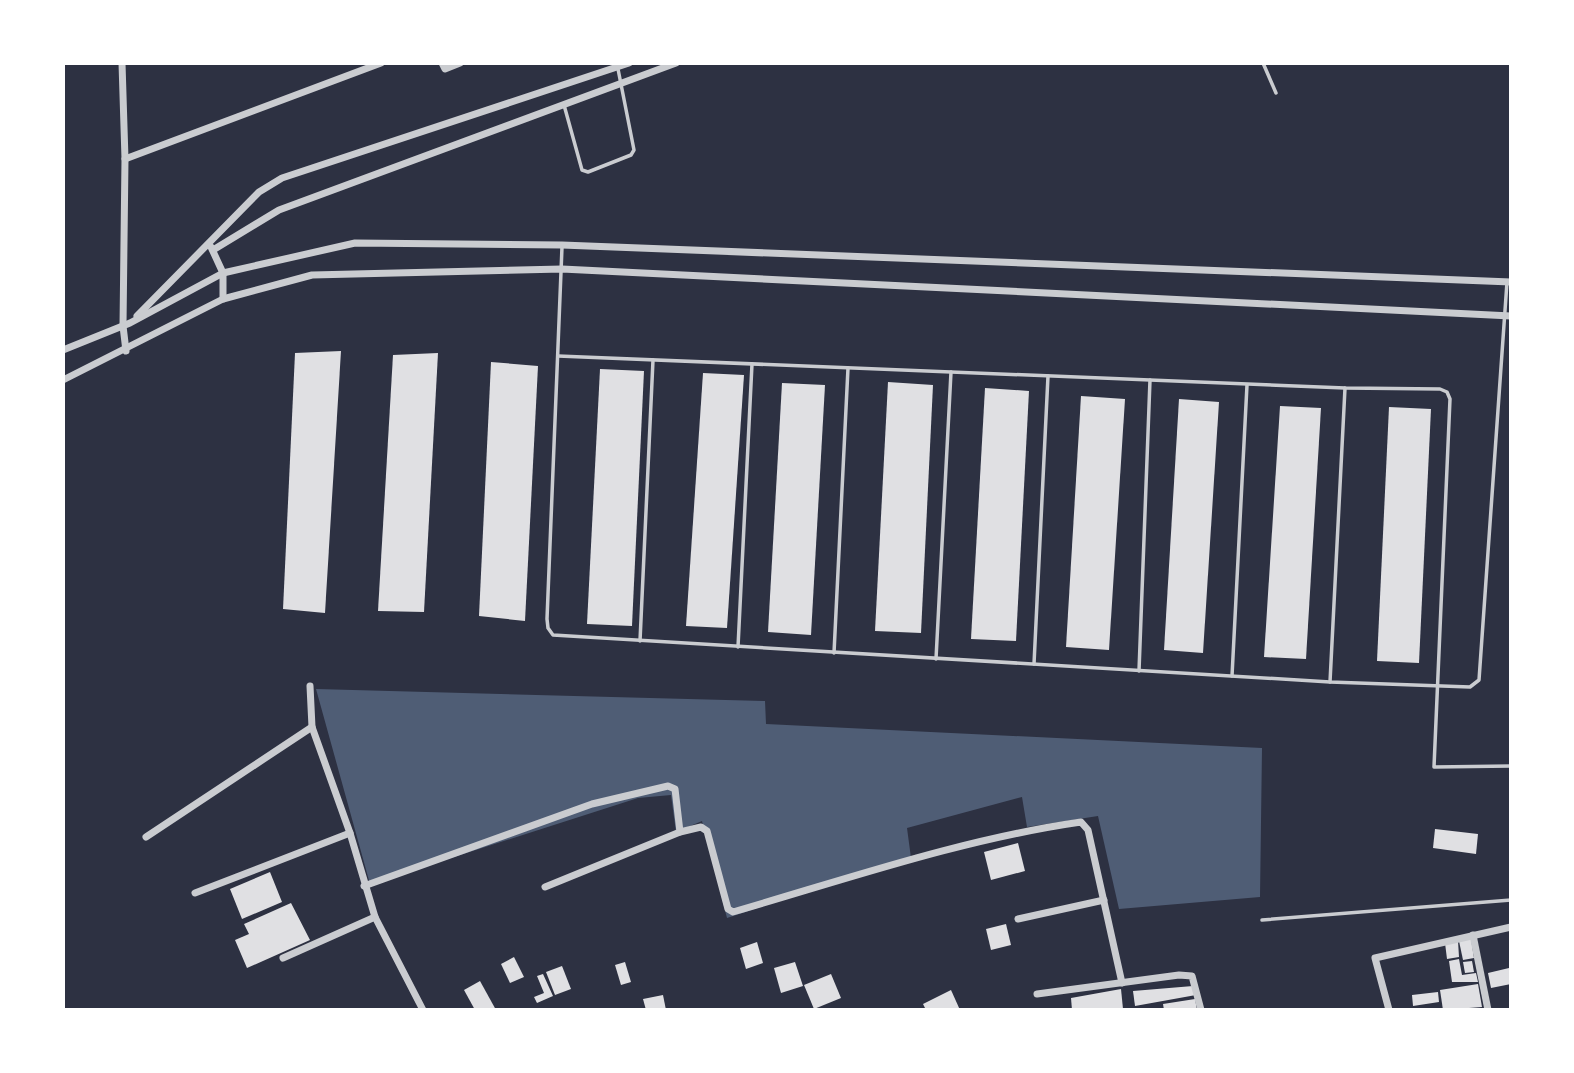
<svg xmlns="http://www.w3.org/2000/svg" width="1574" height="1073" font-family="Signika,sans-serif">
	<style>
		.water { fill: #4f5d75 }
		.building { fill: #e0e0e3 }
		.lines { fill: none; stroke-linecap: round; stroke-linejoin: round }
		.service { stroke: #caccd0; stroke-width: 3.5 }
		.minor { stroke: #caccd0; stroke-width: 7 }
	</style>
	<rect width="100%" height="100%" fill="#2d3142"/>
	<polygon class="water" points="316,689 765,701 766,724 1262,748 1260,897 1119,909 1098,816 1027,827 1022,797 907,828 911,858 727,918 702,821 676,832 671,795 638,798 370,884"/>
	<g class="building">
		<polygon points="341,351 325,613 283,609 295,353"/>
		<polygon points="438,353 424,612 378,611 393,355"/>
		<polygon points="491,362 538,366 525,621 479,616"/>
		<polygon points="600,369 644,371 632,626 587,624"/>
		<polygon points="703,373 744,375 727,628 686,626"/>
		<polygon points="888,382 933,385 921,633 875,631"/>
		<polygon points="782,383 825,385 811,635 768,632"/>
		<polygon points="985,388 1029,391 1016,641 971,639"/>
		<polygon points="1081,396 1125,399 1109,650 1066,647"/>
		<polygon points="1179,399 1219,402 1203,653 1164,650"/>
		<polygon points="1280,406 1321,408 1306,659 1264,657"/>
		<polygon points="1389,407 1431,409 1419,663 1377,661"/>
		<polygon points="1435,829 1478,834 1476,854 1433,848"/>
		<polygon points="1018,843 1025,871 991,880 984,852"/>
		<polygon points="270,872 282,902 242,919 230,889"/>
		<polygon points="291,903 310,940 247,968 235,940 249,934 244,924"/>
		<polygon points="1006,924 1011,945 991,950 986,929"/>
		<polygon points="1471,939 1474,958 1463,960 1459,941"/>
		<polygon points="1458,941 1459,957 1447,959 1445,943"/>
		<polygon points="757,942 763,963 746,969 740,948"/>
		<polygon points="514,957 524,977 510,983 501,964"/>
		<polygon points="1459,959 1462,975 1476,973 1478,982 1452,982 1449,961"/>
		<polygon points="1472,961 1474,972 1465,973 1463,962"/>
		<polygon points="625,962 631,982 621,985 615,965"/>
		<polygon points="795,962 803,986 781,993 774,968"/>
		<polygon points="562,966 571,989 555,995 546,972"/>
		<polygon points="1509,968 1511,984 1491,988 1488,973"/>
		<polygon points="543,974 553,996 537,1003 534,997 544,993 537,976"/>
		<polygon points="831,974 841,998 814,1009 804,985"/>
		<polygon points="480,981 496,1010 475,1010 464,990"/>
		<polygon points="1478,984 1482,1007 1443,1010 1440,990"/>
		<polygon points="1193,986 1196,995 1135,1006 1133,991"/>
		<polygon points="1121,989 1123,1009 1072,1010 1071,998"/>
		<polygon points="951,990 960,1010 926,1010 923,1004"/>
		<polygon points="1438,992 1439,1002 1413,1006 1412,995"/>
		<polygon points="663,995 666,1010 646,1010 643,999"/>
		<polygon points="1195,999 1197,1010 1164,1010 1163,1004"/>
	</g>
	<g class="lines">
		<g class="service">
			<polyline points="1263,63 1276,93"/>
			<polyline points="564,105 582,170 588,172 631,155 634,150 618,69"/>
			<polyline points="562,247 547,619 548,628 553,635 1330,682 1470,687 1479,680 1507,282"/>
			<polyline points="558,356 1345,388 1440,389 1447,392 1450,399 1434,767 1511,766"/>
			<polyline points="640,641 653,360"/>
			<polyline points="738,647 752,364"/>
			<polyline points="834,653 848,368"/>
			<polyline points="936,659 951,372"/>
			<polyline points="1034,664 1048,376"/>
			<polyline points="1139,671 1150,380"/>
			<polyline points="1232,676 1247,385"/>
			<polyline points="1330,682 1345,388"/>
			<polyline points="1262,920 1511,900"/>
		</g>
		<g class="minor">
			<polyline points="122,63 125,159 123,326 126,351"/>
			<polyline points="442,63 445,69 460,63"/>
			<polyline points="125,159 381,63"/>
			<polyline points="211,247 223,273 223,299"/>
			<polyline points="213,250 279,210 676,63"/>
			<polyline points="137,316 259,192 282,178 629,63"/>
			<polyline points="63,350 130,323 223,273 355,243 562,245 1511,282"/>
			<polyline points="63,380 223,299 312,275 562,269 1511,316"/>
			<polyline points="310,686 312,727 350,833 375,917 423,1010"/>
			<polyline points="146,837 312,727"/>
			<polyline points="364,886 592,804 668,786 675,789 680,832"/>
			<path d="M545,887L680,832L701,827L707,831L728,909L733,912C847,879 963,839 1081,822L1088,830L1122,983"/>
			<polyline points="195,893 350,833"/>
			<polyline points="1018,919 1104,900"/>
			<polyline points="1473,935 1488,1010"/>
			<polyline points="283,958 375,917"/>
			<polyline points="1037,994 1179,975 1192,976 1201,1010"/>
			<polyline points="1389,1010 1375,958 1511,927"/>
		</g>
	</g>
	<rect width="1574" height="1073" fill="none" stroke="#ffffff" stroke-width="130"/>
</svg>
